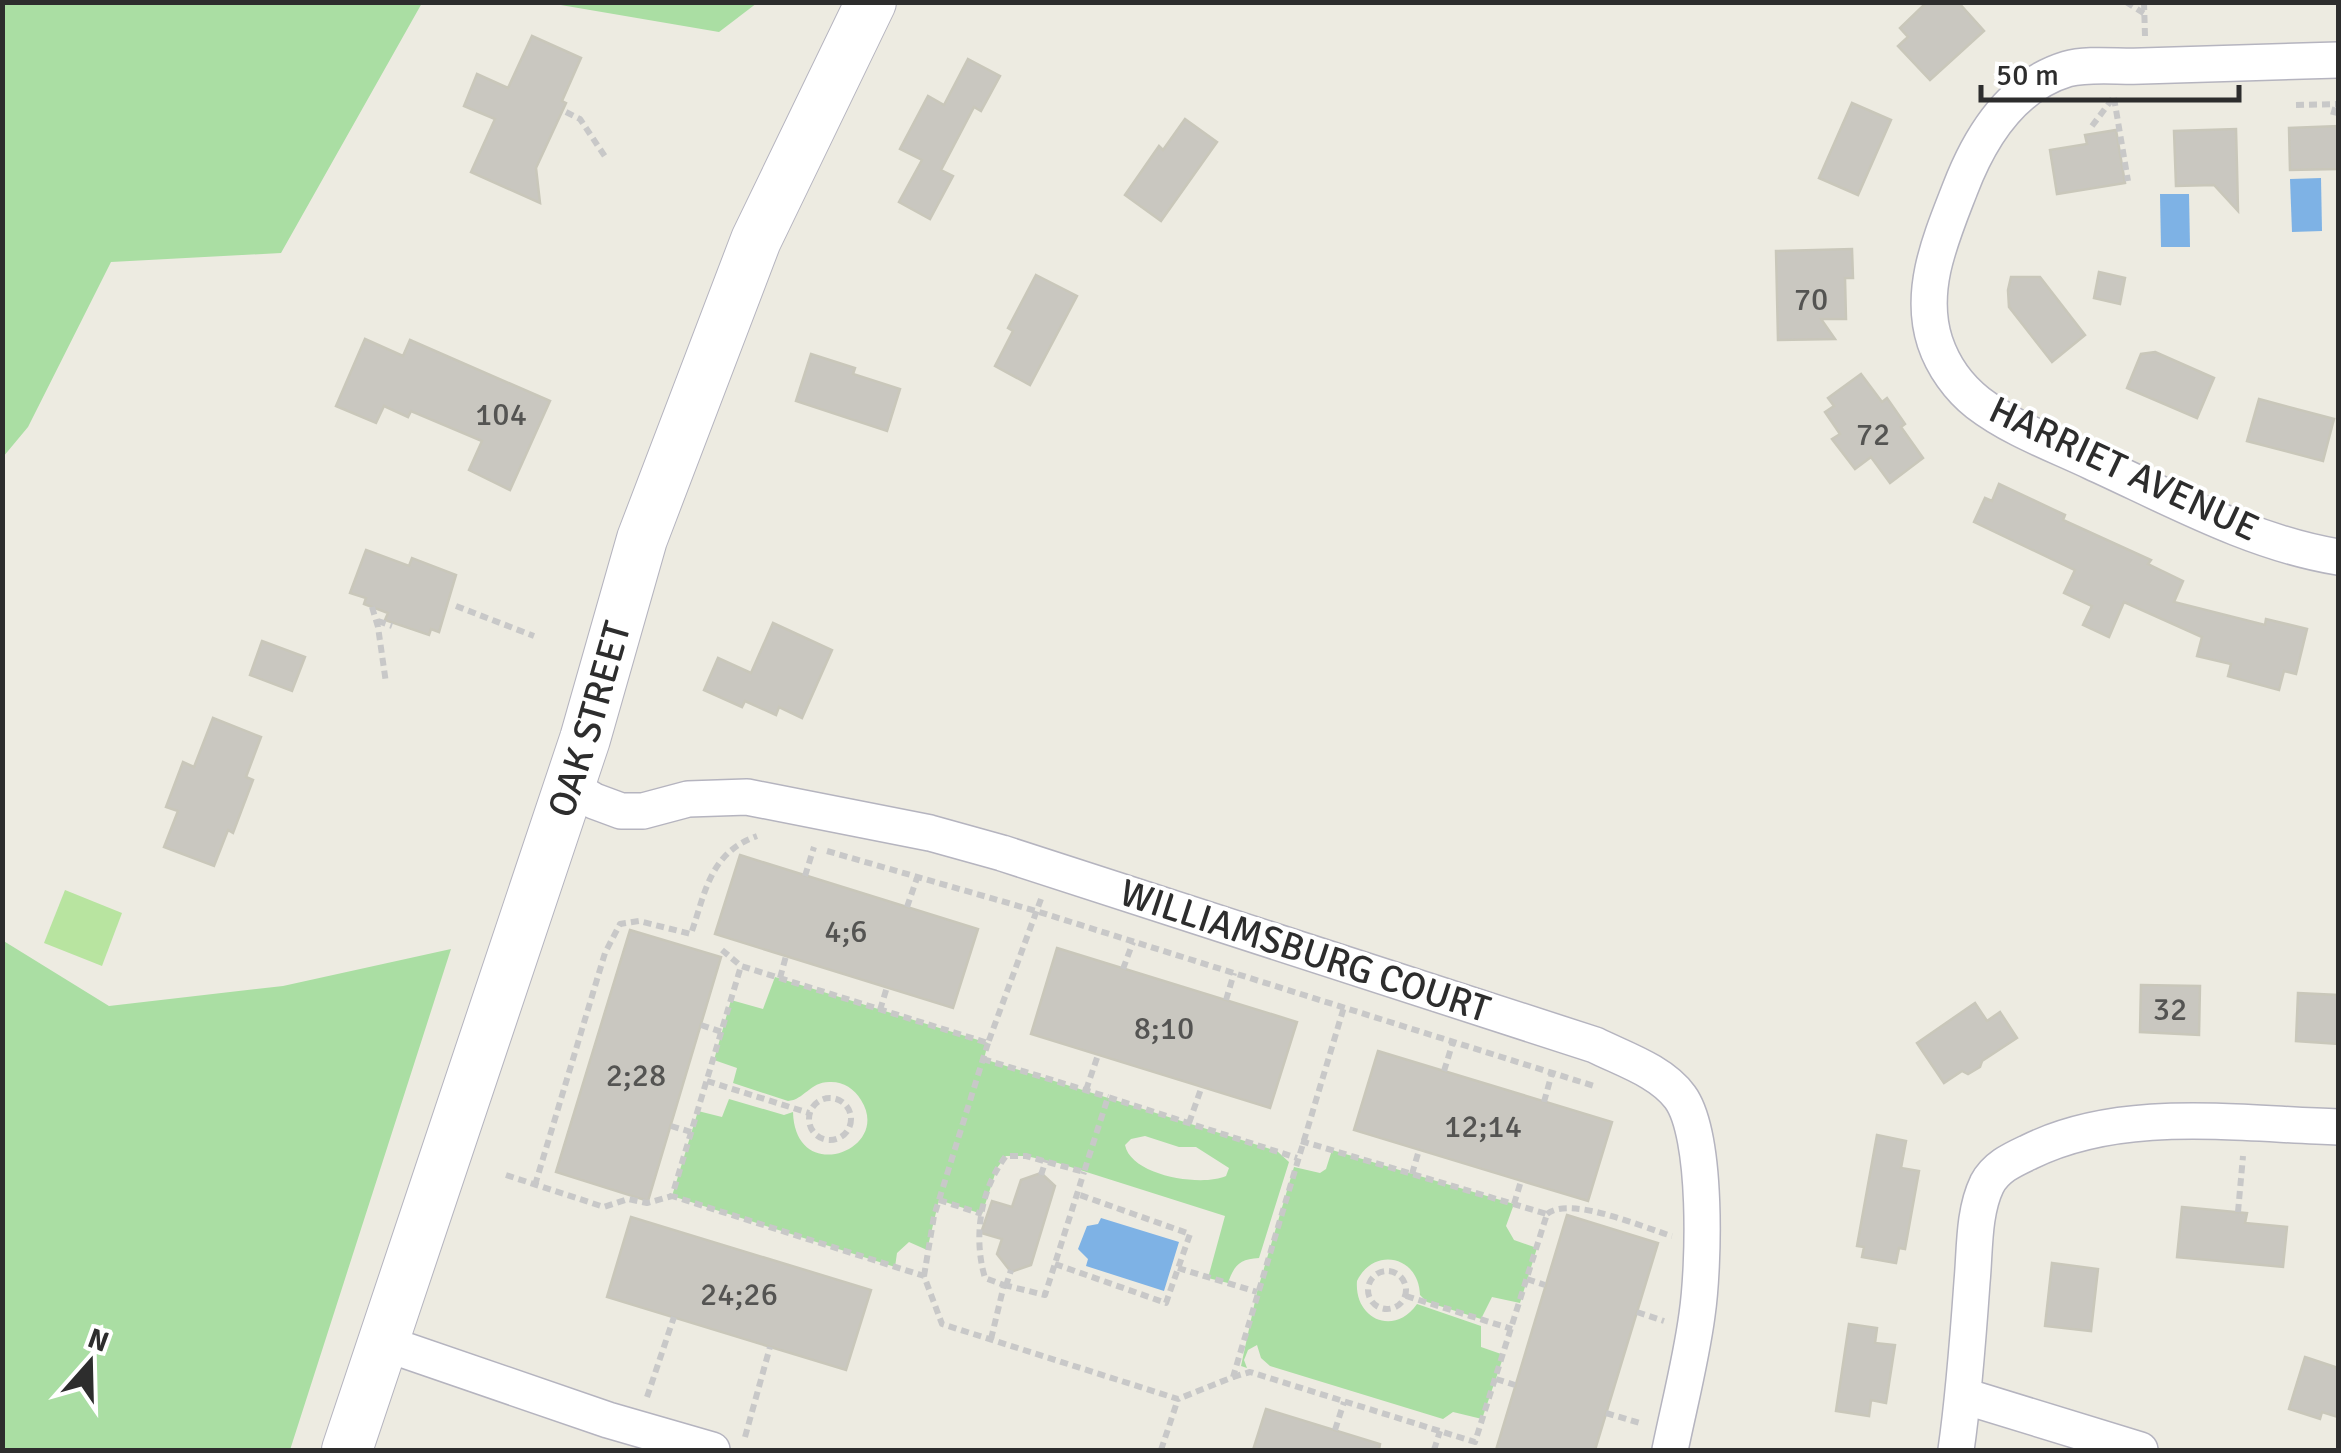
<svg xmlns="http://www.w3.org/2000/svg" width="2341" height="1453" font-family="Signika,sans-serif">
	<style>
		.green { fill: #aadea3; fill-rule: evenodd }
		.pitch { fill: #b8e4a0 }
		.water { fill: #7eb2e5 }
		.building { fill: #c9c7c0; stroke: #c9c7ba; stroke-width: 2.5 }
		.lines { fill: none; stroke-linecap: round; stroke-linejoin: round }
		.street-casing { stroke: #b5b4bf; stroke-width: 38 }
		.secondary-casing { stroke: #b5b4bf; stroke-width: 52 }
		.path { stroke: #c8c8c8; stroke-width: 6; stroke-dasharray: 8 5; stroke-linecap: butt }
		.street { stroke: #fff; stroke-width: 35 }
		.secondary { stroke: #fff; stroke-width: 50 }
		.labels { text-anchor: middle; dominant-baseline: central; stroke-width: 8; stroke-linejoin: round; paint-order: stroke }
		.number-label { font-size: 32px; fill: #545452 }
		.street-label { font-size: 38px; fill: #2d2d2d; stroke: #fff }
	</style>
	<rect width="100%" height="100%" fill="#edebe1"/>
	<g class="green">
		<polygon points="3,2 422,3 281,253 111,262 28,427 3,457"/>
		<polygon points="549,3 757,2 757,3 719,32"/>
		<polygon points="2,940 109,1006 283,986 451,949 290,1450 3,1450"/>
		<path d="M775,977L988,1043L984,1059L1277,1151L1289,1162L1259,1258C1239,1259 1234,1266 1228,1283L1208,1278L1225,1216L1058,1163L1026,1156H1006L997,1168L982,1214L939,1200L927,1250L909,1242L897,1253L895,1267L672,1196L698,1111L722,1117L729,1099L784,1115L793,1112C795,1187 893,1150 861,1100C854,1088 842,1081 829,1082C810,1082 804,1100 788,1101L733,1083L737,1068L714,1060L731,1000L763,1009ZM1145,1136L1179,1147H1196L1229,1168L1226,1176C1202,1187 1131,1176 1125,1145L1131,1139Z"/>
		<path d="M1332,1150L1514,1204L1506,1226L1514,1240L1537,1248L1520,1303L1492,1297L1481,1319L1427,1302L1420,1295C1419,1256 1374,1246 1357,1281C1354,1319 1394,1337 1417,1304L1481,1326V1347L1504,1355L1482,1419L1453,1412L1443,1419L1270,1366L1261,1358L1257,1345L1248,1350L1244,1360L1247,1368L1241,1366L1257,1292L1294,1167L1320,1173L1326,1169Z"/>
	</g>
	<polygon class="pitch" points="65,890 122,913 102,966 44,943"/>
	<g class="water">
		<polygon points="2321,178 2322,231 2292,232 2290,179"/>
		<polygon points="2160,194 2189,194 2190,247 2161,247"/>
		<polygon points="1101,1218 1179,1242 1164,1291 1086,1266 1088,1259 1078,1249 1087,1226 1098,1224"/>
	</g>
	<g class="building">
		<polygon points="1927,2 1958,2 1984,31 1930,80 1898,46 1908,37 1900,28"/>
		<polygon points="532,36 581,58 562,101 566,103 536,168 540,203 471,172 495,119 464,106 477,74 508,88"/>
		<polygon points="968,59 1000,76 981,111 974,107 941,170 953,176 930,219 899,202 922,160 900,149 928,96 944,105"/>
		<polygon points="1852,103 1891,120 1858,195 1819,178"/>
		<polygon points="1185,119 1217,142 1161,221 1125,195 1159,146 1163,150"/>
		<polygon points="2338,126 2338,169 2290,170 2289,128"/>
		<polygon points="2236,129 2237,167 2238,211 2214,185 2176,186 2174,131"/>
		<polygon points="2116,130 2125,183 2057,194 2050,150 2087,144 2085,135"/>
		<polygon points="1852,249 1853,278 1845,278 1846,319 1821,319 1835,339 1778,340 1776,251"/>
		<polygon points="2099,272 2125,278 2120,304 2094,298"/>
		<polygon points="1036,275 1077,296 1030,385 995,366 1013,331 1008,328"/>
		<polygon points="2011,277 2040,277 2085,335 2052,362 2009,307 2008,290"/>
		<polygon points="365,339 403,356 410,340 550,401 510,490 469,470 482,441 411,411 408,417 384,406 376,423 336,406"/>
		<polygon points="2155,352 2214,378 2197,418 2127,388 2141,354"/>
		<polygon points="811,354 855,368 853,374 900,389 887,431 796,401"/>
		<polygon points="1861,374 1882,402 1887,398 1905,424 1901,427 1923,458 1890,483 1871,457 1855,469 1832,439 1840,434 1825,412 1834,406 1828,398"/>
		<polygon points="2259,399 2334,419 2323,461 2247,441"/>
		<polygon points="1999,484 2065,515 2063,520 2151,560 2148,564 2183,581 2174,602 2265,625 2266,619 2307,629 2296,674 2284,671 2279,690 2228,676 2231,664 2197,656 2202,637 2124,602 2109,637 2083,625 2092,606 2064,593 2075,570 1974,522 1985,498 1992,501"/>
		<polygon points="366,550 409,566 412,558 456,575 439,632 431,629 429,635 385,620 388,613 364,604 366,598 350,593"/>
		<polygon points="773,623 832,650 802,718 779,707 776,715 745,701 742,707 704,690 718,658 751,673"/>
		<polygon points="262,641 305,657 292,691 250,675"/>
		<polygon points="213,718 261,737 246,777 253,780 233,833 228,830 214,866 164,847 178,811 166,807 183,762 194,767"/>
		<polygon points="740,855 978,929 953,1008 715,934"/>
		<polygon points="630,930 721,957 648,1201 556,1172"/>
		<polygon points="1057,948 1297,1022 1270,1108 1031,1034"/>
		<polygon points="2141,985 2200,986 2199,1035 2140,1032"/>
		<polygon points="2298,993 2338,995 2338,1044 2296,1041"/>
		<polygon points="1975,1003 1987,1021 2000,1012 2017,1038 1982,1061 1980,1067 1968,1074 1962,1071 1944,1083 1917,1043"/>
		<polygon points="1378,1051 1612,1122 1588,1201 1354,1130"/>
		<polygon points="1877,1135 1906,1141 1901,1168 1919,1171 1905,1249 1899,1248 1896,1263 1862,1257 1864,1247 1857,1246"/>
		<polygon points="1041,1173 1055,1186 1031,1265 1011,1272 997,1254 1002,1239 981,1233 992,1201 1012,1207 1021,1180"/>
		<polygon points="2182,1207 2247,1213 2245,1223 2287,1227 2283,1267 2177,1257"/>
		<polygon points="1567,1215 1658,1243 1595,1450 1496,1450"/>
		<polygon points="631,1217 871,1290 846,1370 607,1297"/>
		<polygon points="2052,1263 2098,1269 2091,1331 2045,1326"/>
		<polygon points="1849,1324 1877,1328 1875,1343 1895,1345 1886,1403 1871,1400 1869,1416 1836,1411"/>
		<polygon points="2305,1357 2338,1368 2338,1417 2322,1412 2320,1419 2289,1409"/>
		<polygon points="1266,1409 1380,1444 1379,1450 1253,1450"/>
	</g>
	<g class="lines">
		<g class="street-casing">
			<g id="street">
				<path d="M2338,60C2273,62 2207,64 2142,66C2119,67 2088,63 2067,69C2011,86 1979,139 1960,189C1941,238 1918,290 1935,342C1943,366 1959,388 1978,403C2012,429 2054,444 2092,462C2171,498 2252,543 2338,557"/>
				<path d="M569,786L594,801L621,811H643L688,799L747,797L930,833L1002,853L1595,1045C1623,1059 1661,1071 1680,1097C1708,1135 1704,1267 1697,1315C1691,1360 1679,1406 1670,1450"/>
				<polyline points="384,1343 608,1420 712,1450"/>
				<polyline points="1964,1396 2140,1450"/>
				<path d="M1956,1450C1964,1395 1968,1339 1972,1282C1975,1251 1973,1213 1987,1184C1996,1167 2012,1160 2029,1152C2122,1106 2237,1124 2338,1127"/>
			</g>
		</g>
		<g class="secondary-casing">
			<g id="secondary">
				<path id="s1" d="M347,1450L585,739L642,539L756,240L871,2"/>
			</g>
		</g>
		<g class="path">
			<polyline points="2126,2 2145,14"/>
			<polyline points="2144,2 2145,36"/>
			<polyline points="2114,98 2128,181"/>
			<polyline points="2296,105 2338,104"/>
			<polyline points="566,112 580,119 606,158"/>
			<polyline points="2333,115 2336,105"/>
			<polyline points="2092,126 2113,98"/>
			<polyline points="456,606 534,636"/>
			<polyline points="372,607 378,627 386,683"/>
			<polyline points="378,621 392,626"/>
			<polyline points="827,851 1036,911 1594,1086"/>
			<polyline points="805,876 814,847"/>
			<polyline points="1041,899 988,1043 741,966 672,1196 924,1276 942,1324 1178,1399 1233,1377 1344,1007"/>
			<polyline points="907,907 917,878"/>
			<polyline points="722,950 741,966"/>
			<polyline points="1123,969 1133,942"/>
			<polyline points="780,978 786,956"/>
			<polyline points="1226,1000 1234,973"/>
			<polyline points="880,1010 887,987"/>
			<polyline points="701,1025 722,1032"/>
			<polyline points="983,1059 1108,1097"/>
			<polyline points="1444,1071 1453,1042"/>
			<polyline points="707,1081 809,1113"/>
			<polyline points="1086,1090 1098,1055"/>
			<circle cx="830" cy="1119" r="21"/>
			<polyline points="1544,1102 1552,1073"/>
			<polyline points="1189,1123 1202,1086"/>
			<polyline points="671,1126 691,1132"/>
			<polyline points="1412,1174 1419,1150"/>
			<polyline points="506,1175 604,1207 628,1199 647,1203 672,1196"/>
			<polyline points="1041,1175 1046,1160"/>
			<path d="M535,1185L605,953L620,924L639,921L691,934C706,890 710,853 757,836"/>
			<polyline points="939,1200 982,1214"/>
			<polyline points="1514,1204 1521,1181"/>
			<polyline points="2238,1212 2243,1156"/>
			<path d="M1547,1214C1570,1195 1644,1228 1672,1236"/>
			<polyline points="1055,1264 1166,1303 1190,1234 1077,1194"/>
			<polyline points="1178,1268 1257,1292"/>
			<circle cx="1387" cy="1290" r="19"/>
			<polyline points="924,1276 934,1216 988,1043"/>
			<polyline points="1527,1279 1545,1285"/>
			<polyline points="1004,1285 1045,1295 1084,1172"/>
			<polyline points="1006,1286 1011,1270"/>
			<polyline points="1406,1296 1512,1329"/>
			<polyline points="1637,1312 1664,1321"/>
			<path d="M991,1339L1004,1285L985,1278C973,1237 980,1190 1006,1156H1026L1084,1172L1108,1097L1297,1158"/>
			<polyline points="1233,1377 1250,1372 1475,1442 1547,1214 1301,1141"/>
			<polyline points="1496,1379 1515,1385"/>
			<polyline points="647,1397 674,1317"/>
			<polyline points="1606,1413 1643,1424"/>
			<polyline points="1335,1430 1344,1402"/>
			<polyline points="745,1437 770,1347"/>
			<polyline points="1161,1450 1178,1399"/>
			<polyline points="1434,1450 1440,1431"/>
		</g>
		<use href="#street" class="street"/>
		<use href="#secondary" class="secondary"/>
	</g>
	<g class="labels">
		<g class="number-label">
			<text x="1811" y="299">70</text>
			<text x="501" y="414">104</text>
			<text x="1873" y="434">72</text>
			<text x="846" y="931">4;6</text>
			<text x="2170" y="1009">32</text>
			<text x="1164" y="1028">8;10</text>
			<text x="636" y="1075">2;28</text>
			<text x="1483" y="1126">12;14</text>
			<text x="739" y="1294">24;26</text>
		</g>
		<g class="street-label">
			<text transform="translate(2124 469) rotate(25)">HARRIET AVENUE</text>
			<text stroke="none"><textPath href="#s1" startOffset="770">OAK STREET</textPath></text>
			<text transform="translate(1305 951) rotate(18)">WILLIAMSBURG COURT</text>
		</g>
	</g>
	<rect width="2341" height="1453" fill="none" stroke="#2d2d2d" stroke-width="10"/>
	<g transform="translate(90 1363) rotate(20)" stroke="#ffffff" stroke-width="8" paint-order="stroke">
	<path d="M0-8L18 38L0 25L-18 38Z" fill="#2d2d2d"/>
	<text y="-15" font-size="28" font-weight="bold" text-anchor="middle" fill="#2d2d2d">N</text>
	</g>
	<path d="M1981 85v15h258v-15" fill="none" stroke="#2d2d2d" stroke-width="5"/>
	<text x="1996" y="85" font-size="30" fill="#2d2d2d" stroke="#ffffff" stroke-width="8" paint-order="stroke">50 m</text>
</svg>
